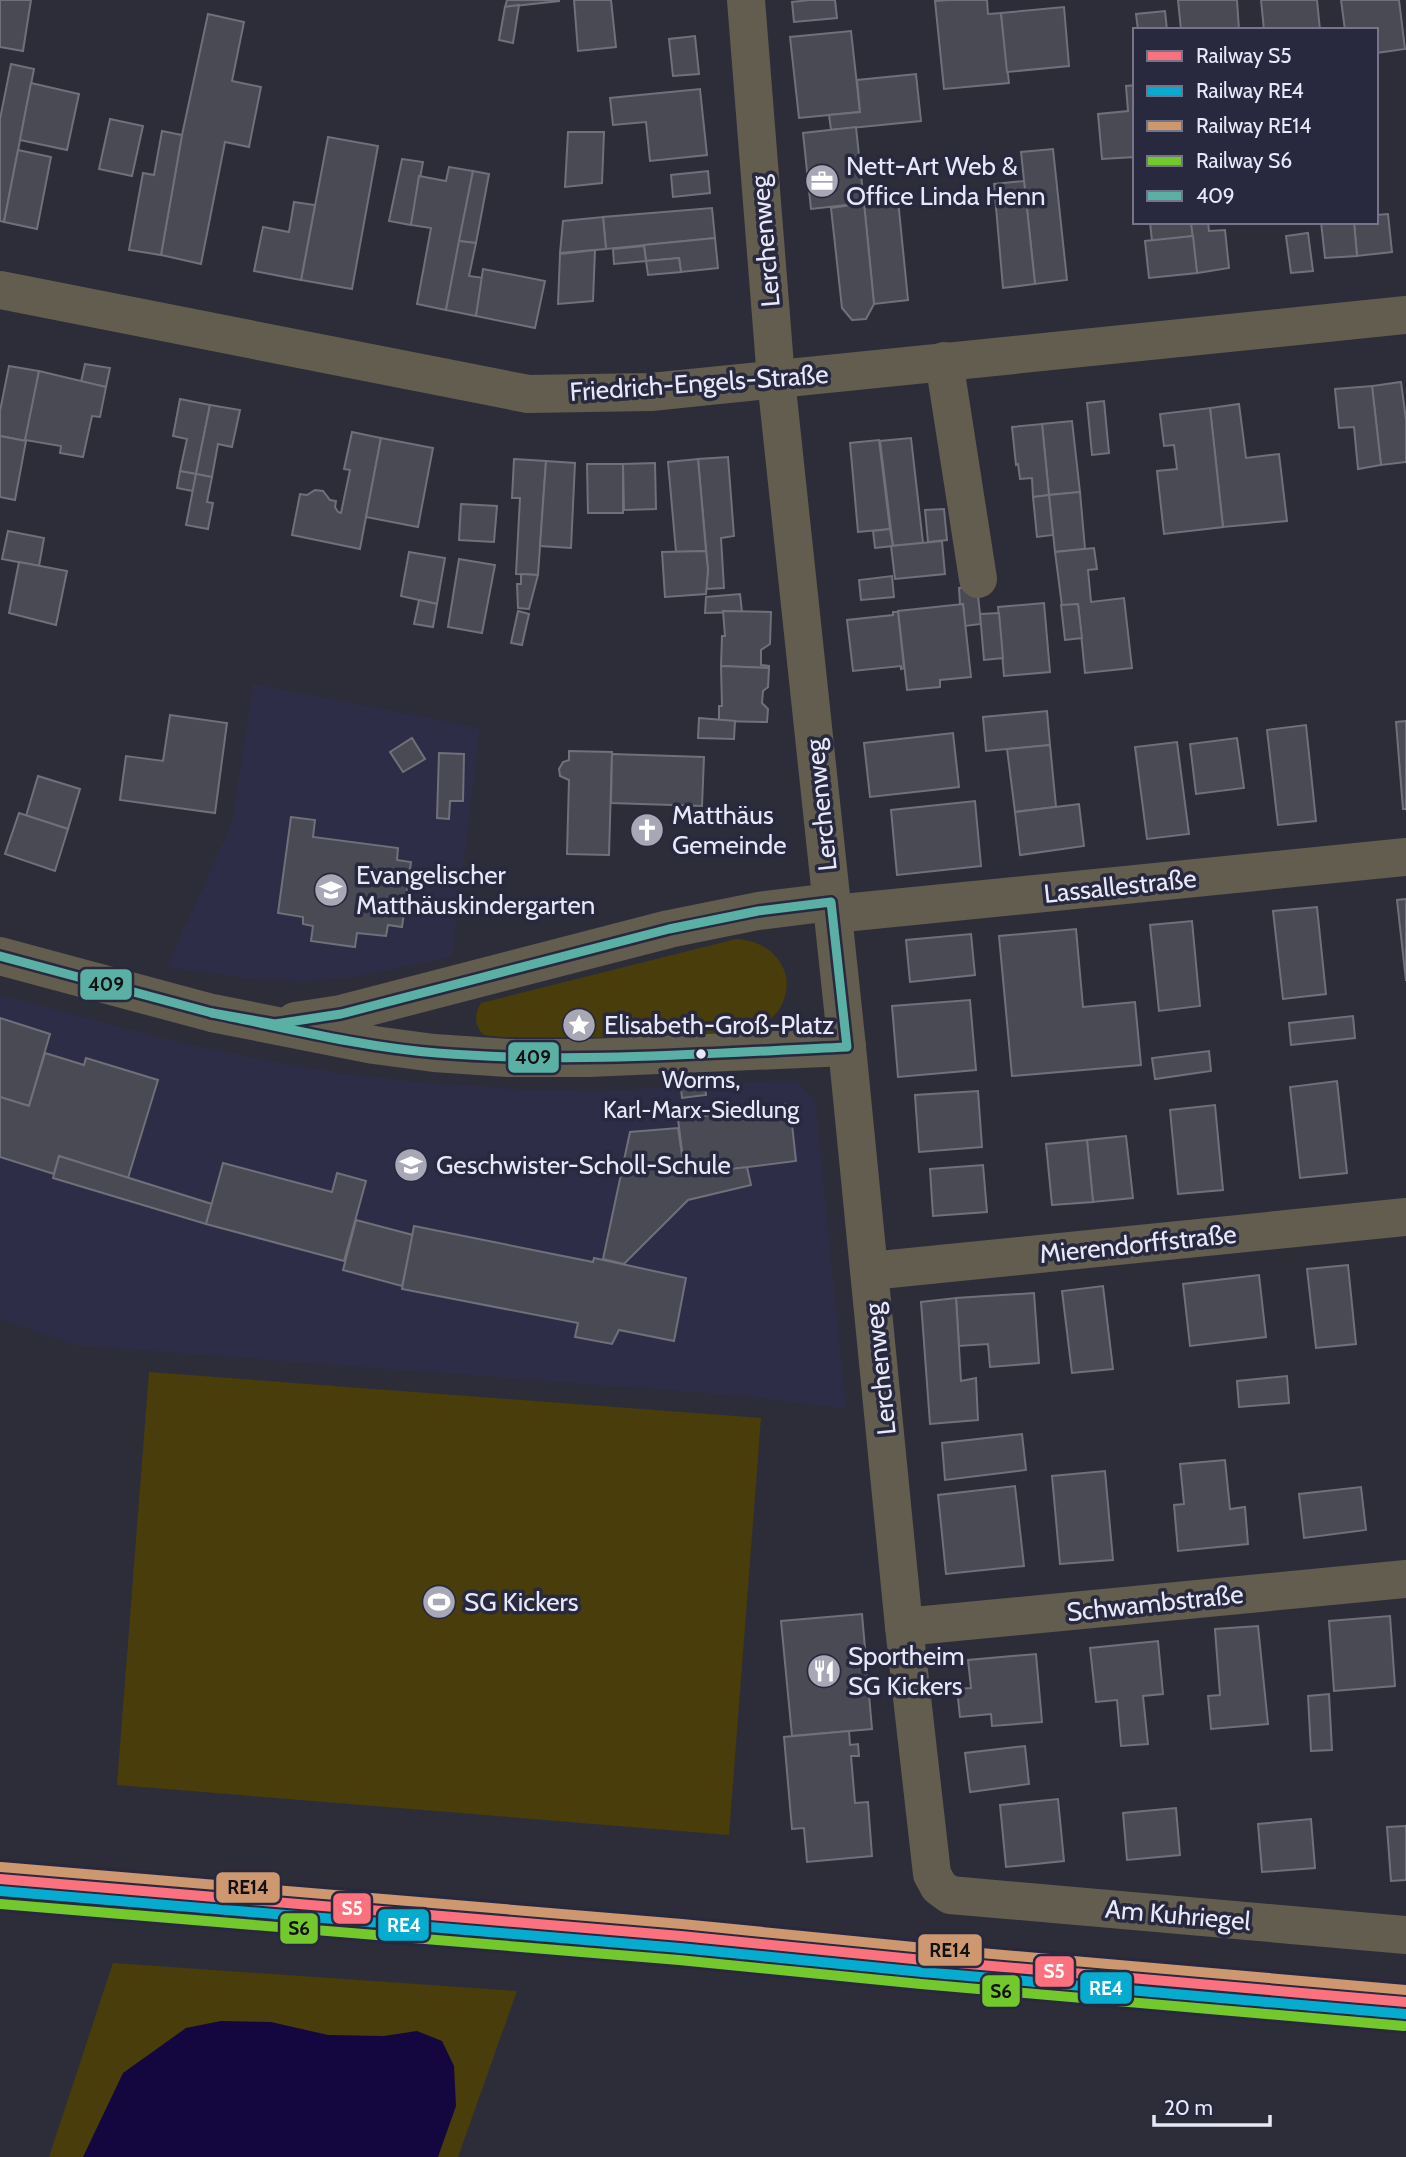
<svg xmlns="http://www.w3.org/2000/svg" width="1406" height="2157" font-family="Cabin,sans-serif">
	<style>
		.built { fill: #2d2d48 }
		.green { fill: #493d0b }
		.water { fill: #14073f }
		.building { fill: #4a4a54; stroke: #70707b; stroke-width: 2 }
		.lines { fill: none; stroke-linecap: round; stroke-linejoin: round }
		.minor { stroke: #625d4f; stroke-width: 38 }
		.bus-1-casing { stroke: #28283f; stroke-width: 14 }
		.bus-1 { stroke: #5ab0a5; stroke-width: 9 }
		.rail-1-casing { stroke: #28283f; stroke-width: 16 }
		.rail-2-casing { stroke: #28283f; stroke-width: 16 }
		.rail-3-casing { stroke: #28283f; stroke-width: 16 }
		.rail-4-casing { stroke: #28283f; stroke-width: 16 }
		.rail-1 { stroke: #fc717e; stroke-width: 10 }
		.rail-2 { stroke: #06acd0; stroke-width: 10 }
		.rail-3 { stroke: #cd976f; stroke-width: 10 }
		.rail-4 { stroke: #73c82c; stroke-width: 10 }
		.bus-dot { fill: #e8e9f8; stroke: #28283f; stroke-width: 2.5 }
		.labels { text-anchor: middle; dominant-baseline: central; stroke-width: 7; stroke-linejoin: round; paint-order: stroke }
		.bus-label { font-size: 24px; fill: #e8e9f8; stroke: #28283f }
		.poi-label { font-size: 26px; fill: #e8e9f8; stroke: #28283f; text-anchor: start }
		.street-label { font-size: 26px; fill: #e8e9f8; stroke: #28283f }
		.line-badge { stroke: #28283f; stroke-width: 2.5 }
		.badge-label { font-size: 19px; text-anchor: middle; font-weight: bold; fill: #fff }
		.pale-badge-label { font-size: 19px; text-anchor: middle; font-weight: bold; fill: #111 }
	</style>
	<rect width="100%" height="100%" fill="#2d2d3a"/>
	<g class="built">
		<polygon points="253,684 480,728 452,957 355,977 304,981 252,979 167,967 232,823"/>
		<polygon points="0,995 174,1041 258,1059 343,1074 429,1083 515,1089 602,1091 773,1081 791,1081 801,1085 813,1099 816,1108 846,1409 745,1396 75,1345 0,1319"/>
	</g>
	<g class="green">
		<path d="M736,939C772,940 800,973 780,1008C774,1017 765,1024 755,1030L651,1038L503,1037L484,1035C474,1026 474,1014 481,1003Z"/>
		<polygon points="149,1372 761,1418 729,1835 117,1785"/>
		<polygon points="113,1963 517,1991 458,2157 49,2157"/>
	</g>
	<polygon class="water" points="221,2021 271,2022 328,2035 384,2036 417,2031 442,2041 454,2066 456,2106 438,2157 83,2157 123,2073 186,2028"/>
	<g class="building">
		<polygon points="0,0 31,0 23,51 0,47"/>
		<polygon points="507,0 559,0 559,1 505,7"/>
		<polygon points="574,0 611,0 616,47 578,51"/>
		<polygon points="810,0 835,0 837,18 794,22 792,2"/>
		<polygon points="949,0 987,0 988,14 1001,13 1009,83 944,89 935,1"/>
		<polygon points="1178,0 1237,0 1239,30 1181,30"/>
		<polygon points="1261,0 1317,0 1320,30 1264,30"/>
		<polygon points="1341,0 1399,0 1405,49 1376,53 1376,30 1345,30"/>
		<polygon points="519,5 513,43 499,40 505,7"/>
		<polygon points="1064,7 1069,66 1007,72 1001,13"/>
		<polygon points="1165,11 1167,30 1138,30 1136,14"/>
		<polygon points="208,14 244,22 232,81 261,87 249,147 225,142 201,264 161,255 182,135"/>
		<polygon points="851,31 860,112 799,118 790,37"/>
		<polygon points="695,36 699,74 673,76 669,39"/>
		<polygon points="11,64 34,69 4,222 0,221 0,119"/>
		<polygon points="916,74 921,121 831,130 829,115 860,112 857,80"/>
		<polygon points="31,83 79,94 67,150 20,140"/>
		<polygon points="1135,85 1135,157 1102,159 1098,114 1128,111 1126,86"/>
		<polygon points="700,89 707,155 650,161 646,122 613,125 610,98"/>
		<polygon points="110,119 143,126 132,176 99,169"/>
		<polygon points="856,127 864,203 811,209 803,133"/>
		<polygon points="162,131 182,135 161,255 129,250 143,173 154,175"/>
		<polygon points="568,132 604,132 602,183 565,187"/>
		<polygon points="328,137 378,146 352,289 301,280"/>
		<polygon points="1053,149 1067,280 1035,284 1021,152"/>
		<polygon points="18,150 51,157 37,229 4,222"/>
		<polygon points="402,159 423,162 411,225 389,221"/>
		<polygon points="449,167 473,171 446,310 417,304 431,228 411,225 419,176 446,181"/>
		<polygon points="473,171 489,174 476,243 459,241"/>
		<polygon points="708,171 710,193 673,197 671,175"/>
		<polygon points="1024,181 1035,284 1003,288 994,184"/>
		<polygon points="898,200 908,300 874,304 864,203"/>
		<polygon points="294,202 315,205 301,280 254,271 263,227 289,232"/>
		<polygon points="864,203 874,304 866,319 852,320 842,308 831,208"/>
		<polygon points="712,208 715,238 606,249 603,217"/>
		<polygon points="1388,214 1392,252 1357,256 1354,222 1376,222 1376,215"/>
		<polygon points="603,217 606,249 560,253 563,221"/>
		<polygon points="1150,222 1191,222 1193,236 1152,241"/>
		<polygon points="1191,222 1208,222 1209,231 1225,230 1229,268 1197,273"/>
		<polygon points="1321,222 1354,222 1357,256 1325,258"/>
		<polygon points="1308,233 1313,271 1291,273 1286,236"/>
		<polygon points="1193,236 1197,273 1149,278 1145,241"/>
		<polygon points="715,238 718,268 681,272 679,258 646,261 644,245"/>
		<polygon points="459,241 476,243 469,276 484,278 476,316 446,310"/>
		<polygon points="644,246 646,261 614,264 613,249"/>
		<polygon points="595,250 593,301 558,304 560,254"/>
		<polygon points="679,258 681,272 648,275 646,261"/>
		<polygon points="483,269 545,281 535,328 476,316"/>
		<polygon points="85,364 110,368 106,387 81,382"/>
		<polygon points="9,366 39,371 26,441 0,436 0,411"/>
		<polygon points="39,371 106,387 100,417 92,416 83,457 60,453 61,446 25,440"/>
		<polygon points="1401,382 1406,420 1406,462 1381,465 1372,386"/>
		<polygon points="1372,386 1381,465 1358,469 1354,427 1339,428 1335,389"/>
		<polygon points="180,399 210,405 196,474 180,471 187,439 173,436"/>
		<polygon points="1104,401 1109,453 1092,455 1087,403"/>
		<polygon points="1239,404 1246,458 1279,454 1287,521 1223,527 1210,408"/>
		<polygon points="210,405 240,410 232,447 218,444 212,477 196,474"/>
		<polygon points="1210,408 1223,527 1164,534 1157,471 1177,469 1174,445 1164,446 1160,414"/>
		<polygon points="1072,421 1080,492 1049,495 1042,424"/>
		<polygon points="1042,424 1049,495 1033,497 1032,478 1020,479 1018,464 1016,465 1012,427"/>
		<polygon points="352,432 381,438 360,549 292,535 300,494 307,495 315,490 323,491 330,500 336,501 335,507 338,512 341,513 350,470 344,469"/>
		<polygon points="0,436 26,441 15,500 0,497"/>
		<polygon points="381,438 433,448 418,527 366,517"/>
		<polygon points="911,438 923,543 893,546 880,441"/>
		<polygon points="879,440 890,529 858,532 850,443"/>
		<polygon points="728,457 734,536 721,538 724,588 706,589 708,570 698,459"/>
		<polygon points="514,459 546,461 538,575 516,574 520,498 512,498"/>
		<polygon points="698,459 706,551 676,552 668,462"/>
		<polygon points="546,461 575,463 571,548 540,546"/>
		<polygon points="655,463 656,509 624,510 623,464"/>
		<polygon points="587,464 623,464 623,513 588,513"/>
		<polygon points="180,471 196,474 193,491 177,488"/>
		<polygon points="196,474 212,477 207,502 213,503 208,529 186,525"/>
		<polygon points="1080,492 1085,549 1055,552 1049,495"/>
		<polygon points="1049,495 1053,535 1037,537 1033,497"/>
		<polygon points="461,504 497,506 494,542 459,540"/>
		<polygon points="944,509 947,540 928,542 925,510"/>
		<polygon points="890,529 893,546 875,548 873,531"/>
		<polygon points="8,531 44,538 39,566 2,559"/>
		<polygon points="942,541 945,574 895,579 891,546"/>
		<polygon points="1094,548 1097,569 1088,570 1091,602 1124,598 1132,668 1085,673 1078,604 1062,606 1055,552"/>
		<polygon points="706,551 708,570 706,594 665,597 662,552"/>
		<polygon points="409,552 445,558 437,604 401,596"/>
		<polygon points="459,559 495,565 482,633 448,627"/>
		<polygon points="19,562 67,571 56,625 9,613"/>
		<polygon points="521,574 538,575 529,609 518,608 517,584 521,584"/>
		<polygon points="892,576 894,597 861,600 859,580"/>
		<polygon points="977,586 981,624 965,626 963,604 960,604 959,588"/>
		<polygon points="740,594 742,612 705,613 706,597"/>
		<polygon points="419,600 437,604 433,627 414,624"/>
		<polygon points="1044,603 1050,672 1004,676 998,607"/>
		<polygon points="963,604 971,677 940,680 940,687 907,690 898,611"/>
		<polygon points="1078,604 1082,638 1065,640 1061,605"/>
		<polygon points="518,611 529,614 522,645 511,643"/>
		<polygon points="723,611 771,612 770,644 761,650 761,665 769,666 769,668 721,666 722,636 725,636"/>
		<polygon points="893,612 898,612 904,668 901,669 901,666 853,671 847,620 893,615"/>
		<polygon points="999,613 1003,658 984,660 980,614"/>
		<polygon points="721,666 769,668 768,687 763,691 762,703 768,709 767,722 719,721 719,706 722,706"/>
		<polygon points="1047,711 1050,745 986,751 983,717"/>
		<polygon points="170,715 227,723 215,813 120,800 126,756 163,761"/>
		<polygon points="699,718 735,721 734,739 698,738"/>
		<polygon points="1406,721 1406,809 1403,809 1396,722"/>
		<polygon points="1306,725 1316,821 1278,825 1267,730"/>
		<polygon points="953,733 959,787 870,797 864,743"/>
		<polygon points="412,738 425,759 403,772 390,752"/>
		<polygon points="1237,738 1244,788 1196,794 1190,744"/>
		<polygon points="1177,742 1189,834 1147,839 1135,747"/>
		<polygon points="1050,745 1056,807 1015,812 1007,749"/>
		<polygon points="569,751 612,752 609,855 567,854 569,780 560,776 559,769 563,762 569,760"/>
		<polygon points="439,753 464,754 463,801 450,801 449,819 437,818"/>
		<polygon points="612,754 704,757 702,806 611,803"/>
		<polygon points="38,776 80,789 68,829 26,816"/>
		<polygon points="975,801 981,866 897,875 891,810"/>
		<polygon points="1079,804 1084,846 1020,855 1015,812"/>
		<polygon points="19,813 68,829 55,871 5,854"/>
		<polygon points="291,817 315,820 313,837 398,848 397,860 411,862 402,927 388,925 386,936 357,933 355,947 311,941 313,926 303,924 303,917 278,913"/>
		<polygon points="1406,899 1406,981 1397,900"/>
		<polygon points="1317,907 1326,994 1283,999 1273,911"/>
		<polygon points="1192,921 1200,1006 1159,1011 1150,925"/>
		<polygon points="1076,929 1083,1007 1135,1002 1141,1065 1012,1076 999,936"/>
		<polygon points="971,934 975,975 910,982 906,940"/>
		<polygon points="970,1000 976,1070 898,1077 892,1006"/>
		<polygon points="1353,1016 1355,1038 1291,1045 1289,1023"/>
		<polygon points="0,1018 50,1034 29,1106 0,1097"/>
		<polygon points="1209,1051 1211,1071 1155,1079 1152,1058"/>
		<polygon points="45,1053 84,1065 86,1058 158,1080 128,1178 59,1156 54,1174 0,1157 0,1097 29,1106"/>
		<polygon points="1337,1081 1347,1173 1300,1178 1290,1087"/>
		<polygon points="705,1086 706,1095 682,1098 681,1088"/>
		<polygon points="978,1091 982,1147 919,1152 915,1095"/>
		<polygon points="785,1104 785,1107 790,1106 796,1161 685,1175 678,1119 767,1109 766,1106"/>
		<polygon points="1215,1105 1223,1190 1178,1194 1170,1110"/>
		<polygon points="678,1128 685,1175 747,1167 751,1185 688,1200 624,1264 603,1259 630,1132"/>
		<polygon points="1126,1136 1133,1198 1093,1202 1087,1140"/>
		<polygon points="1087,1140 1093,1202 1052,1205 1046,1144"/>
		<polygon points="59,1156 212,1204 206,1224 53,1178"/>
		<polygon points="223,1163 332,1192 337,1173 366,1181 344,1261 206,1224"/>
		<polygon points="983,1165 987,1212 933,1216 930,1169"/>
		<polygon points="356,1220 413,1235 402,1286 343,1270"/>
		<polygon points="414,1226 593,1262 594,1258 686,1278 674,1341 619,1330 612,1344 575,1337 578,1323 402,1289"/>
		<polygon points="1348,1265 1356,1344 1316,1348 1307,1269"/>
		<polygon points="1259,1275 1266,1337 1190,1346 1183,1284"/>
		<polygon points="1103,1286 1113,1369 1072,1373 1062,1291"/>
		<polygon points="1034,1293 1039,1363 990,1367 988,1344 959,1346 956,1298"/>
		<polygon points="956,1298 961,1381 976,1378 978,1420 930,1424 921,1302"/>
		<polygon points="1287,1376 1289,1403 1239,1407 1237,1381"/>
		<polygon points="1022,1434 1026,1470 945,1480 942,1443"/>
		<polygon points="1225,1460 1230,1509 1245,1507 1248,1544 1178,1551 1174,1505 1184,1504 1180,1464"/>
		<polygon points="1105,1471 1113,1560 1060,1564 1052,1476"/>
		<polygon points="1015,1486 1024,1566 946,1574 938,1495"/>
		<polygon points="1361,1487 1366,1530 1304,1538 1299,1494"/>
		<polygon points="862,1614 872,1729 792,1736 781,1621"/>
		<polygon points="1390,1616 1395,1686 1334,1691 1329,1621"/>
		<polygon points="1258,1626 1268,1724 1211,1729 1208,1696 1220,1695 1215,1629"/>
		<polygon points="1158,1641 1163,1694 1143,1696 1148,1744 1121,1746 1117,1700 1096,1702 1090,1648"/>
		<polygon points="1036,1654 1042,1722 992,1726 991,1714 960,1717 957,1689 971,1688 968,1660"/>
		<polygon points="1329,1694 1332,1750 1311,1751 1308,1696"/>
		<polygon points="849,1731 850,1745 858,1744 859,1756 851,1756 855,1803 868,1802 872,1856 807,1862 804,1828 792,1829 784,1737"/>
		<polygon points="1025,1746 1029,1784 970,1792 965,1753"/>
		<polygon points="1058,1799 1064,1861 1006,1867 1000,1805"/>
		<polygon points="1176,1808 1180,1855 1127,1860 1123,1813"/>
		<polygon points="1311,1819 1315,1868 1262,1872 1258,1824"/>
		<polygon points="1406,1826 1406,1880 1391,1881 1387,1827"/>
	</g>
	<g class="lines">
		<g class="minor">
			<polyline points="746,0 776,379 847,1047 904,1627 932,1874 939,1887 950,1895 1406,1935"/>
			<polyline points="0,290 528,394 651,392 1406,315"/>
			<polyline points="944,361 978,579"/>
			<polyline points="833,914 1406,857"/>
			<polyline points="0,956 212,1013 374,1045 434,1053 508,1058 588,1058 847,1047"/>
			<polyline points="295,1021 341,1014 669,929 758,911 831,902"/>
			<polyline points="870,1271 1406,1217"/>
			<polyline points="904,1627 1406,1579"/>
		</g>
		<g class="bus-1-casing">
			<g id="bus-1">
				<path d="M831,902L847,1047C711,1053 574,1064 437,1053C362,1047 286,1028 212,1013L275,1024L341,1014L669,929L758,911Z"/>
				<polyline points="0,956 212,1013"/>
			</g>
		</g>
		<use href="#bus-1" class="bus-1"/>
		<g class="rail-1-casing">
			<polyline id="rail-1" points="0,1879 681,1936 923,1960 1406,2002"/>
		</g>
		<g class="rail-2-casing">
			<polyline id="rail-2" points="0,1891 680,1948 922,1972 1405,2014"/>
		</g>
		<g class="rail-3-casing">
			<polyline id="rail-3" points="1,1867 682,1924 924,1948 1406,1990"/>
		</g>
		<g class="rail-4-casing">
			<polyline id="rail-4" points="0,1904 679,1960 921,1984 1404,2026"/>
		</g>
		<use href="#rail-1" class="rail-1"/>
		<use href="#rail-2" class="rail-2"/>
		<use href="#rail-3" class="rail-3"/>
		<use href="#rail-4" class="rail-4"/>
	</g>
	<defs>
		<g id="office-disc" transform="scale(1.75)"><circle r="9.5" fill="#a7a7b6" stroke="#28283f"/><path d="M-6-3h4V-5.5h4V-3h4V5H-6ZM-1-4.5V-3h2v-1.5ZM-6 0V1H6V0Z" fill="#fff"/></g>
		<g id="church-disc" transform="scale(1.75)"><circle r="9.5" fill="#a7a7b6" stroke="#28283f"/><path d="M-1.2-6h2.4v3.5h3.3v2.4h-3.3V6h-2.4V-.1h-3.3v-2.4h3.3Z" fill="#fff"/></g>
		<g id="school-disc" transform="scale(1.75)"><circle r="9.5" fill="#a7a7b6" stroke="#28283f"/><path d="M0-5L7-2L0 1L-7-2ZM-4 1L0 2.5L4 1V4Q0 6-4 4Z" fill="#fff"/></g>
		<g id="sight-disc" transform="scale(1.75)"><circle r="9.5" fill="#a7a7b6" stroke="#28283f"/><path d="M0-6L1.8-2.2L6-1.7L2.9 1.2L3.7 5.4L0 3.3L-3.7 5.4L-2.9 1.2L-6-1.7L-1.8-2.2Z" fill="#fff"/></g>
		<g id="stadium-disc" transform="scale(1.75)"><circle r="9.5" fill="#a7a7b6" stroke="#28283f"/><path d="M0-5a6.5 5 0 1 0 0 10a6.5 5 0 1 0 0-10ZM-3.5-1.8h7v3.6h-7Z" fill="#fff"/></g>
		<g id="restaurant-disc" transform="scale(1.75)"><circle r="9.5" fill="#a7a7b6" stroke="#28283f"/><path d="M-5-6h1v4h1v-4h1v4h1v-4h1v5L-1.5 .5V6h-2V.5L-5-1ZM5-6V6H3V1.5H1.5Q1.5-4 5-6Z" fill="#fff"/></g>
	</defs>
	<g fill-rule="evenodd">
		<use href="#office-disc" x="822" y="181"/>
		<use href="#church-disc" x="647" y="830"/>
		<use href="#school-disc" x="331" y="890"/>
		<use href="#sight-disc" x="579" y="1025"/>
		<use href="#school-disc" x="411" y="1165"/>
		<use href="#stadium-disc" x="439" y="1602"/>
		<use href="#restaurant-disc" x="824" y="1671"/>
	</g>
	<circle class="bus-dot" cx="701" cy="1054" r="6"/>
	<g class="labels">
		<g class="bus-label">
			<text x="701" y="1079">Worms,<tspan x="701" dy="30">Karl-Marx-Siedlung</tspan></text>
		</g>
		<g class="poi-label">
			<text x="846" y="166">Nett-Art Web &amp;<tspan x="846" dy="30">Office Linda Henn</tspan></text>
			<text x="672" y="815">Matthäus<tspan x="672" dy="30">Gemeinde</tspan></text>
			<text x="356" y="875">Evangelischer<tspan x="356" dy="30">Matthäuskindergarten</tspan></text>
			<text x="604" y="1025">Elisabeth-Groß-Platz</text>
			<text x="436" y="1165">Geschwister-Scholl-Schule</text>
			<text x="464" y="1602">SG Kickers</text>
			<text x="848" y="1656">Sportheim<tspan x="848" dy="30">SG Kickers</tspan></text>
		</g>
		<g class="street-label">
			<text transform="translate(765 241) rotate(-95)">Lerchenweg</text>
			<text transform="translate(699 383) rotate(-4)">Friedrich-Engels-Straße</text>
			<text transform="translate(821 805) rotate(-96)">Lerchenweg</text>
			<text transform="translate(1120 886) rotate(-6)">Lassallestraße</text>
			<text transform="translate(1138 1244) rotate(-6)">Mierendorffstraße</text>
			<text transform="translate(880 1369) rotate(-96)">Lerchenweg</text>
			<text transform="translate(1155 1603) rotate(-6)">Schwambstraße</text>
			<text transform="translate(1178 1915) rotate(5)">Am Kuhriegel</text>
		</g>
	</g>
	<g class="line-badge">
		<rect x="79" y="968" width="54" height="33" rx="7" fill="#5ab0a5"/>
		<rect x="507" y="1041" width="53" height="33" rx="7" fill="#5ab0a5"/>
		<rect x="215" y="1871" width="66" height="33" rx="7" fill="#cd976f"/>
		<rect x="332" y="1892" width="40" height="33" rx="7" fill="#fc717e"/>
		<rect x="377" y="1908" width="53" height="34" rx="7" fill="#06acd0"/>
		<rect x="279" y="1912" width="40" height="33" rx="7" fill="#73c82c"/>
		<rect x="917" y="1933" width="66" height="34" rx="7" fill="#cd976f"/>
		<rect x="1034" y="1955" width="41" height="33" rx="7" fill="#fc717e"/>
		<rect x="1079" y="1971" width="54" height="34" rx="7" fill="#06acd0"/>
		<rect x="981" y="1974" width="40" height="34" rx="7" fill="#73c82c"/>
	</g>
	<g class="badge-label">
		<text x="352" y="1915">S5</text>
		<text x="404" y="1932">RE4</text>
		<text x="1054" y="1978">S5</text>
		<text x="1106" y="1995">RE4</text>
	</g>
	<g class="pale-badge-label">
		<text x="106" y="991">409</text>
		<text x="533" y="1064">409</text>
		<text x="248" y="1894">RE14</text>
		<text x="299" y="1935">S6</text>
		<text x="950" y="1957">RE14</text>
		<text x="1001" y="1998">S6</text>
	</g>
	<rect x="1133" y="28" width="245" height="196" fill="#28283f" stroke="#757589" stroke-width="2"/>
	<rect x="1147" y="51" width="35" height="10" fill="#fc717e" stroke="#757589" stroke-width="2"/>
	<text x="1196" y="63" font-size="21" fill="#e8e9f8">Railway S5</text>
	<rect x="1147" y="86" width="35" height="10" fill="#06acd0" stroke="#757589" stroke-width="2"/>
	<text x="1196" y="98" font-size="21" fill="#e8e9f8">Railway RE4</text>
	<rect x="1147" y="121" width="35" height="10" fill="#cd976f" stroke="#757589" stroke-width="2"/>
	<text x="1196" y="133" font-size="21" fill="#e8e9f8">Railway RE14</text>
	<rect x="1147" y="156" width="35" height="10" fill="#73c82c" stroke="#757589" stroke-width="2"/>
	<text x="1196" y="168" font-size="21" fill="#e8e9f8">Railway S6</text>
	<rect x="1147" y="191" width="35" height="10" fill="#5ab0a5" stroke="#757589" stroke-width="2"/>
	<text x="1196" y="203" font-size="21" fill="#e8e9f8">409</text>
	<path d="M1154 2115v10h116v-10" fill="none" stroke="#e8e9f8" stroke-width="3.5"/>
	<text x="1164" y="2115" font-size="21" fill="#e8e9f8" stroke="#28283f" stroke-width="5" paint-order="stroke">20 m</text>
</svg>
